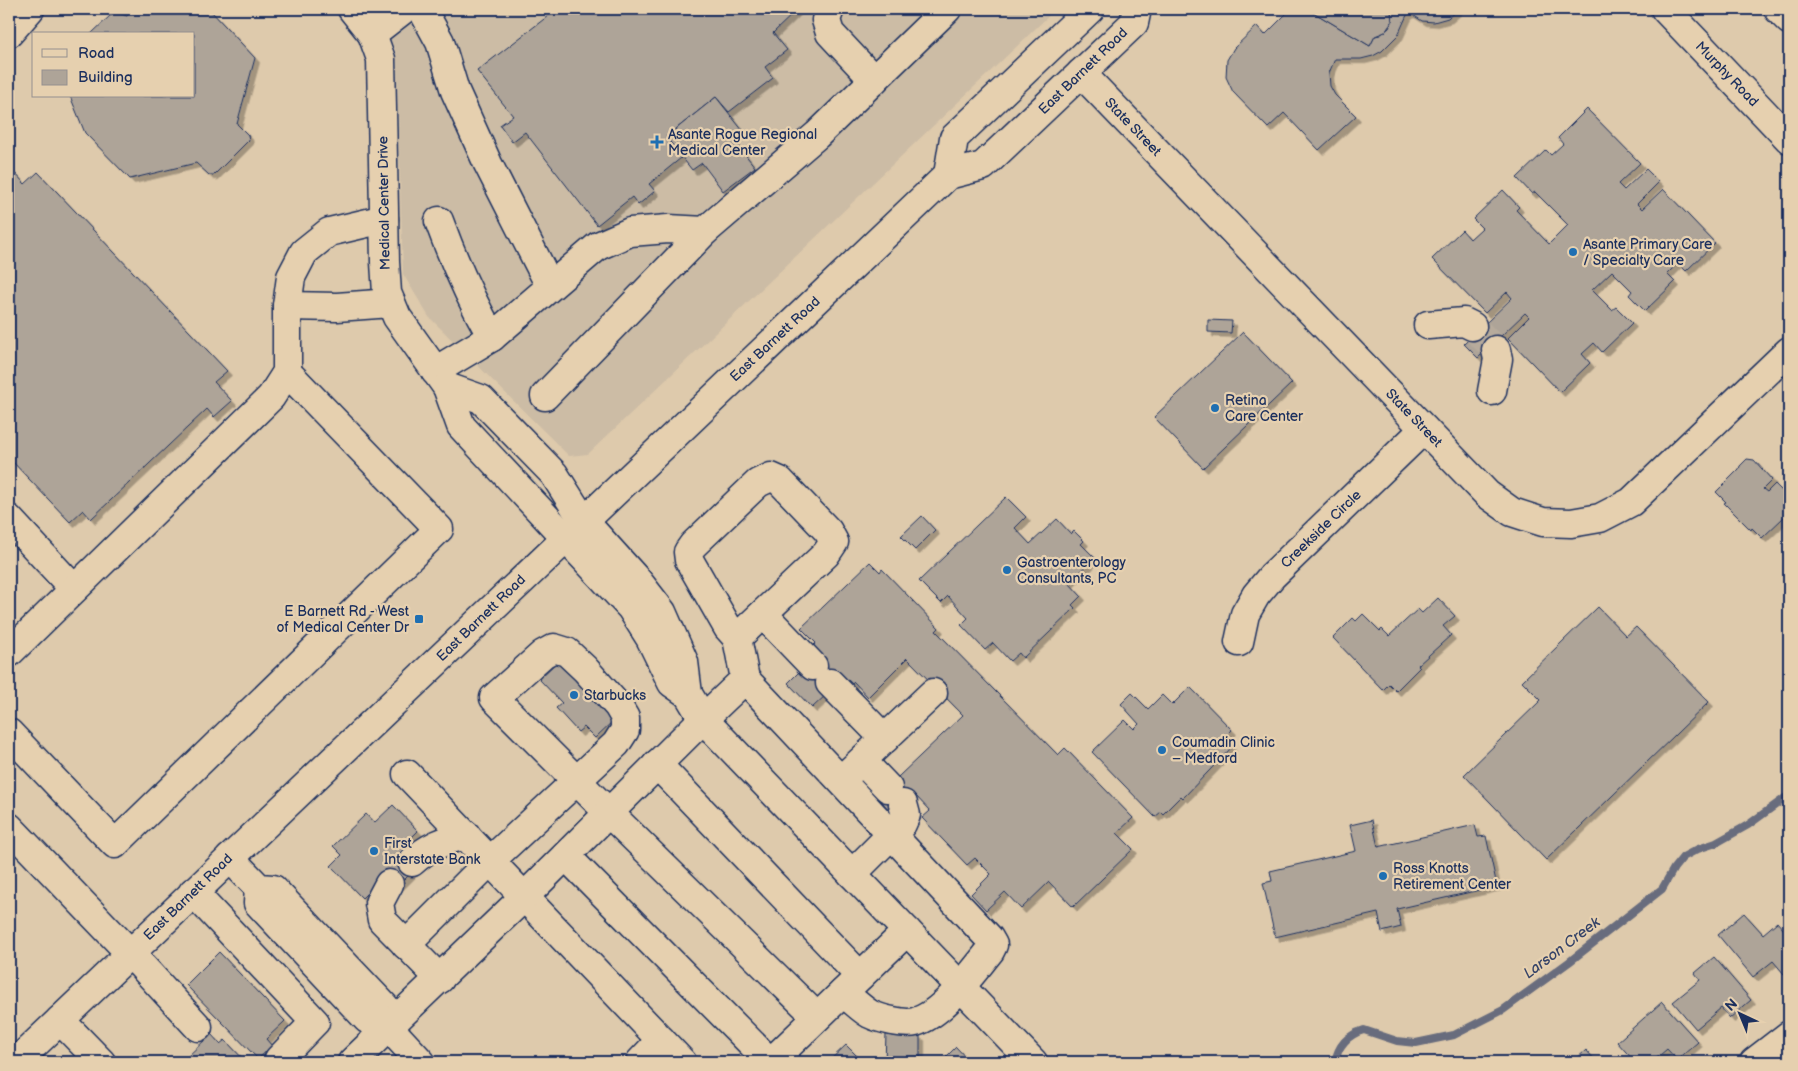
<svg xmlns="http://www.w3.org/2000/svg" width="1798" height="1071" font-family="'Balsamiq Sans',sans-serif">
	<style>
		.built { fill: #ccbca5 }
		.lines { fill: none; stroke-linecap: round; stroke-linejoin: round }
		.stream { stroke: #686c7d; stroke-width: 8 }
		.building { fill: #aea498; stroke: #1b2f5e; filter: url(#shadow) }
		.minor-tunnel { stroke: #b7ab9c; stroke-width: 28; stroke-dasharray: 28 14; stroke-linecap: butt }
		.minor-casing { stroke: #1b2f5e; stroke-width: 31 }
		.major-casing { stroke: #1b2f5e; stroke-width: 31 }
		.minor { stroke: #e6d0af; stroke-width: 28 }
		.major { stroke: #e6d0af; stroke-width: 28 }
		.poi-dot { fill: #1f6fb2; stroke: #e6d0af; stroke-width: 2 }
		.labels { text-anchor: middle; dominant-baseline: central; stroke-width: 4.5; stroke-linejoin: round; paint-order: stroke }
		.street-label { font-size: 14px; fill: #1b2f5e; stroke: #e6d0af }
		.poi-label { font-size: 14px; fill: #1b2f5e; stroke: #e6d0af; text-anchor: start }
		.water-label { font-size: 15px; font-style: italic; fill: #354368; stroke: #e6d0af }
	</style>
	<defs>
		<filter id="shadow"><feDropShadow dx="4.5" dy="4.5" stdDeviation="0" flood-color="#0004"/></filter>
	</defs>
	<rect width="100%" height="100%" fill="#decaac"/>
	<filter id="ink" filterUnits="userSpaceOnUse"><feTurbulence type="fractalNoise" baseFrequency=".02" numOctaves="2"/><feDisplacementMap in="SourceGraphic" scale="10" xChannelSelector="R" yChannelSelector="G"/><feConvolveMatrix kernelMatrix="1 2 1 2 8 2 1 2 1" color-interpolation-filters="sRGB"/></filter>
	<g filter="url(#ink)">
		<polygon class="built" points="375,9 1056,9 588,454 569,456 429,317 403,274 396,52"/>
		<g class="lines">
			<path class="stream" d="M1335,1062C1338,1046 1347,1035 1364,1030L1397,1041L1416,1043L1454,1035L1503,1010L1569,962L1662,889L1674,868L1683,857L1698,849L1716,843L1748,825L1789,795"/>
		</g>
		<g class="building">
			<polygon points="131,9 207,9 211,11 255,58 237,124 248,135 249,140 214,175 209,175 196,163 130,179 85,133 70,96 194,96 194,34 91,34 113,13 116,12 127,16"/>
			<polygon points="557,9 584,9 596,13 598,9 798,9 773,33 787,50 765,67 773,78 729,112 716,97 666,137 681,158 649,184 655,191 638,205 632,197 597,225 525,132 512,142 500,125 513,116 477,71"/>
			<polygon points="1291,9 1308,9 1370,46 1375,36 1380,35 1389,28 1392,22 1391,11 1392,9 1458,9 1448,18 1434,22 1422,21 1410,13 1407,15 1398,35 1382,51 1373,56 1361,59 1335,59 1329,73 1330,86 1335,95 1356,116 1319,150 1284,113 1268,128 1233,92 1226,77 1227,60 1234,48 1257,26 1265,35"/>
			<polygon points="1308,9 1392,9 1391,11 1392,22 1385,32 1375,36 1370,46"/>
			<polygon points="716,97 743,131 733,139 755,167 723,191 702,163 692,170 666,137"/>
			<polygon points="1587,109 1640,163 1618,184 1624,190 1646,169 1659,182 1637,204 1642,209 1663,189 1715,243 1686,271 1678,263 1667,274 1675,282 1645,311 1629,295 1632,291 1612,271 1592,290 1612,310 1616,307 1632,323 1602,352 1594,343 1582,354 1590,363 1560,392 1508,338 1529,317 1525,313 1478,358 1464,344 1512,298 1507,292 1485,313 1432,259 1462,230 1470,239 1482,228 1473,219 1503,190 1519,207 1516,210 1549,244 1568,225 1535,192 1532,194 1517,178 1546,150 1551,155 1563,144 1558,138"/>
			<polygon points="14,172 25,184 38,172 227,371 214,382 232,401 214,417 207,409 91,519 83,510 70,522 9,458 9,177"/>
			<polygon points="1208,320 1232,321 1231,333 1208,332"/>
			<polygon points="1243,332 1292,383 1203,468 1154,417"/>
			<polygon points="1747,459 1754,460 1772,480 1763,489 1767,492 1775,484 1785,494 1789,495 1789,515 1784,517 1762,538 1752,528 1751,530 1724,503 1726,502 1716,492 1739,469 1740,466"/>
			<polygon points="1006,497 1026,517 1015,528 1030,544 1057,519 1071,534 1074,531 1084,541 1081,544 1095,558 1069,583 1081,596 1072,605 1075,608 1023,658 1019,653 1010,661 993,643 985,650 961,625 968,618 948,596 941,603 919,581"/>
			<polygon points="922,516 935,530 915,550 901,536"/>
			<polygon points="870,562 880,572 882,569 939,628 936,631 1058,755 1065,748 1133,818 1117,833 1133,849 1073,907 1049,882 1021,909 1005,892 986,910 971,894 991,874 975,858 967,865 922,818 930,811 914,794 893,814 877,797 963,715 907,658 868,697 854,682 846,689 827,694 812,708 788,683 803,668 809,650 816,643 801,628"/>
			<polygon points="1438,598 1455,616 1443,626 1451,635 1418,665 1420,667 1396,691 1389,684 1383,690 1333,638 1353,618 1356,621 1363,614 1380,631 1382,629 1389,636 1418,609 1422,613"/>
			<polygon points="1598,607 1626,636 1636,627 1709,702 1546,860 1464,775 1541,700 1522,681"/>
			<polygon points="559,660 615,719 595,738 584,727 578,732 556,708 562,703 539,679"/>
			<polygon points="1190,687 1232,730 1223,739 1232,747 1183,798 1181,796 1163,814 1161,812 1155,817 1092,752 1125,720 1134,729 1139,724 1121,704 1132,693 1148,709 1162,695 1172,705"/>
			<polygon points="393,805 418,831 407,842 413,848 419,865 395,889 383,877 362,898 331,866 342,855 333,846 366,814 374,823"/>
			<polygon points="1372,820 1378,847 1475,825 1478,837 1486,836 1497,886 1397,909 1401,927 1382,932 1378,913 1275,937 1263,883 1272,881 1270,871 1356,851 1350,825"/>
			<polygon points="1744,913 1763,934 1777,922 1789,936 1789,970 1784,974 1773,961 1753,977 1718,935"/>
			<polygon points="219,952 285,1021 266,1039 272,1046 258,1059 186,985"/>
			<polygon points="1714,957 1751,1000 1730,1018 1721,1008 1696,1029 1673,1002 1700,980 1695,973"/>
			<polygon points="1662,1002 1698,1042 1677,1060 1667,1049 1652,1062 1635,1062 1617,1042"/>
			<polygon points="903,1030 920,1036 920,1062 934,1062 867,1062 885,1062 886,1034"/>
			<polygon points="211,1034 220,1044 225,1040 246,1062 182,1062"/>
			<polygon points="846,1045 863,1062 828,1062"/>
			<polygon points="956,1047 970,1062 941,1062"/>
			<polygon points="1586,1050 1597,1062 1573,1062"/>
		</g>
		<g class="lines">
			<polyline class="minor-tunnel" points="1472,326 1496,350"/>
			<g class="minor-casing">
				<g id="minor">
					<polyline points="352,9 372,34 381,59 385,262 387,293 397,317 447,387 461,426 631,608 650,638 672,683 688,694"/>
					<polyline points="422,9 440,42 455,91 488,164 550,286"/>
					<polyline points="830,9 826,20 830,33 874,80"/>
					<polyline points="1665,9 1789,139"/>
					<polyline points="1778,9 1789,20"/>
					<polyline points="9,33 30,9"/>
					<polyline points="372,34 404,9"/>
					<polyline points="1081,73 1487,494 1512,512 1543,522 1571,523 1600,518 1631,502 1789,351"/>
					<path d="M439,221C454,262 471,300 492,337"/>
					<polyline points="287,306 337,307 391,303"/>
					<polyline points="1428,325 1464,322 1472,326"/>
					<polyline points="435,371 492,337 598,246 630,232 668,229 705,231 817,135 947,9"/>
					<polyline points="447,387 481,399 554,474 583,520 638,581 662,612 684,662 688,694 703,719 1033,1062"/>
					<polyline points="1492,391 1498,359 1496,350"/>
					<polyline points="545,396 705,231"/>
					<polyline points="9,519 74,589"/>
					<polyline points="763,614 813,666"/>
					<polyline points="1239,642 1245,614 1256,595 1272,576 1424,429"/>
					<polyline points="9,653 271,397 287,372 287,306 291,277 304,252 329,232 384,219"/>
					<path d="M745,679L989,938L993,945L990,951C972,973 943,1014 915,1022C905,1025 880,1019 870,1014C861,1009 852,999 843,993"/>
					<polyline points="830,683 885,739"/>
					<polyline points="9,733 115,844 439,529 287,372"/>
					<polyline points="862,761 888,788"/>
					<polyline points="657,764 860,976"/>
					<polyline points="407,774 682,1062"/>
					<polyline points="841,780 933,693"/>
					<polyline points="9,827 130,953 198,1027"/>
					<polyline points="566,856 770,1062"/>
					<polyline points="230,858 259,888 273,889 385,1007 380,1018"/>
					<path d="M412,862C428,847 445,840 466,835"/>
					<polyline points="852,874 902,824 906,815 903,804"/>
					<polyline points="389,884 379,903 382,920 440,979"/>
					<polyline points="259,888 258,903 367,1019 380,1018"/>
					<polyline points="193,892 315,1022 279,1059"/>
					<polyline points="406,945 490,861 616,744 625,730 625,718 618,706 585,669 567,652 554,648 543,654 494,698 609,813 817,1017"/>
					<polyline points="380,1018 421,1062"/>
					<polyline points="60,1020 101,1062"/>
					<polyline points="352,1062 524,897 703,719 745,679 737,638 826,554 834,542 828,531 780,481 771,477 758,483 693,545 688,552 689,560 728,628 737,638"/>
					<polyline points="640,1062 661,1040"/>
					<polyline points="771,1062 907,931"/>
					<polyline points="1754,1062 1789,1035"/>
				</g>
			</g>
			<g class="major-casing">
				<g id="major">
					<polyline points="948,175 954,138 1090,9"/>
					<polyline points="16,1062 948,175 983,166 1134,23 1137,9"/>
				</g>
			</g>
			<use href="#minor" class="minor"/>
			<use href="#major" class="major"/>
		</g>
	</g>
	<g class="poi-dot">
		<path d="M654.5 134.5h5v5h5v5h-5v5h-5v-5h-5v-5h5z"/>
		<circle cx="1573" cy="252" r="5"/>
		<circle cx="1215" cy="408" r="5"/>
		<circle cx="1007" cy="570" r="5"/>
		<rect x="414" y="614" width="10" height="10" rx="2.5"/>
		<circle cx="574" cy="695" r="5"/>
		<circle cx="1162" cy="750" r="5"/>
		<circle cx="374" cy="851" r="5"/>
		<circle cx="1383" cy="876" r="5"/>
	</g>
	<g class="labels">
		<g class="street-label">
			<text transform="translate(1083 71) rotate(-44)">East Barnett Road</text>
			<text transform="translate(1727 74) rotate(46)">Murphy Road</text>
			<text transform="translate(1133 127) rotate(46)">State Street</text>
			<text transform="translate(384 203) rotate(-91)">Medical Center Drive</text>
			<text transform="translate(775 339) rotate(-43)">East Barnett Road</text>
			<text transform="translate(1414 418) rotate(46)">State Street</text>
			<text transform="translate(1321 529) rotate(-44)">Creekside Circle</text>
			<text transform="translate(481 618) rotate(-44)">East Barnett Road</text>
			<text transform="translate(188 897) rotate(-44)">East Barnett Road</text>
		</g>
		<g class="poi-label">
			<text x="668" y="134">Asante Rogue Regional<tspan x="668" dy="16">Medical Center</tspan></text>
			<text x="1583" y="244">Asante Primary Care<tspan x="1583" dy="16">/ Specialty Care</tspan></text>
			<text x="1225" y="400">Retina<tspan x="1225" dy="16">Care Center</tspan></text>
			<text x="1017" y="562">Gastroenterology<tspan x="1017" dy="16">Consultants, PC</tspan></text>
			<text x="409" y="611" text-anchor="end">E Barnett Rd - West<tspan x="409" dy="16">of Medical Center Dr</tspan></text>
			<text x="584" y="695">Starbucks</text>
			<text x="1172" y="742">Coumadin Clinic<tspan x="1172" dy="16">– Medford</tspan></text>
			<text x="384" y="843">First<tspan x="384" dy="16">Interstate Bank</tspan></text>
			<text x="1393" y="868">Ross Knotts<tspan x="1393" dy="16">Retirement Center</tspan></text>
		</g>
		<g class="water-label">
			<text transform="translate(1562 948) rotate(-37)">Larson Creek</text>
		</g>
	</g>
	<rect width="1798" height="1071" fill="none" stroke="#e6d0af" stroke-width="30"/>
	<rect x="15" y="15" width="1768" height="1041" fill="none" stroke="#1b2f5e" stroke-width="2" filter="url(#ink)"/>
	<rect x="32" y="32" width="162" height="65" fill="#e6d0af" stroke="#95908f"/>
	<rect x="42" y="49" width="25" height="8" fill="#e6d0af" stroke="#95908f"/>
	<text x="78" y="58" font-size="15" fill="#1b2f5e">Road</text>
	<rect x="42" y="70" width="25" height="15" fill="#aea498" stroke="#95908f"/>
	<text x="78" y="82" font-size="15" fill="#1b2f5e">Building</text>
	<g transform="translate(1740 1014) rotate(316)" stroke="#e6d0af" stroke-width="4" paint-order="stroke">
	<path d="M0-4L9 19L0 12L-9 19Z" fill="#1b2f5e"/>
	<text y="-8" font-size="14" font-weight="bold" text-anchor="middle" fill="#1b2f5e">N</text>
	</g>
</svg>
